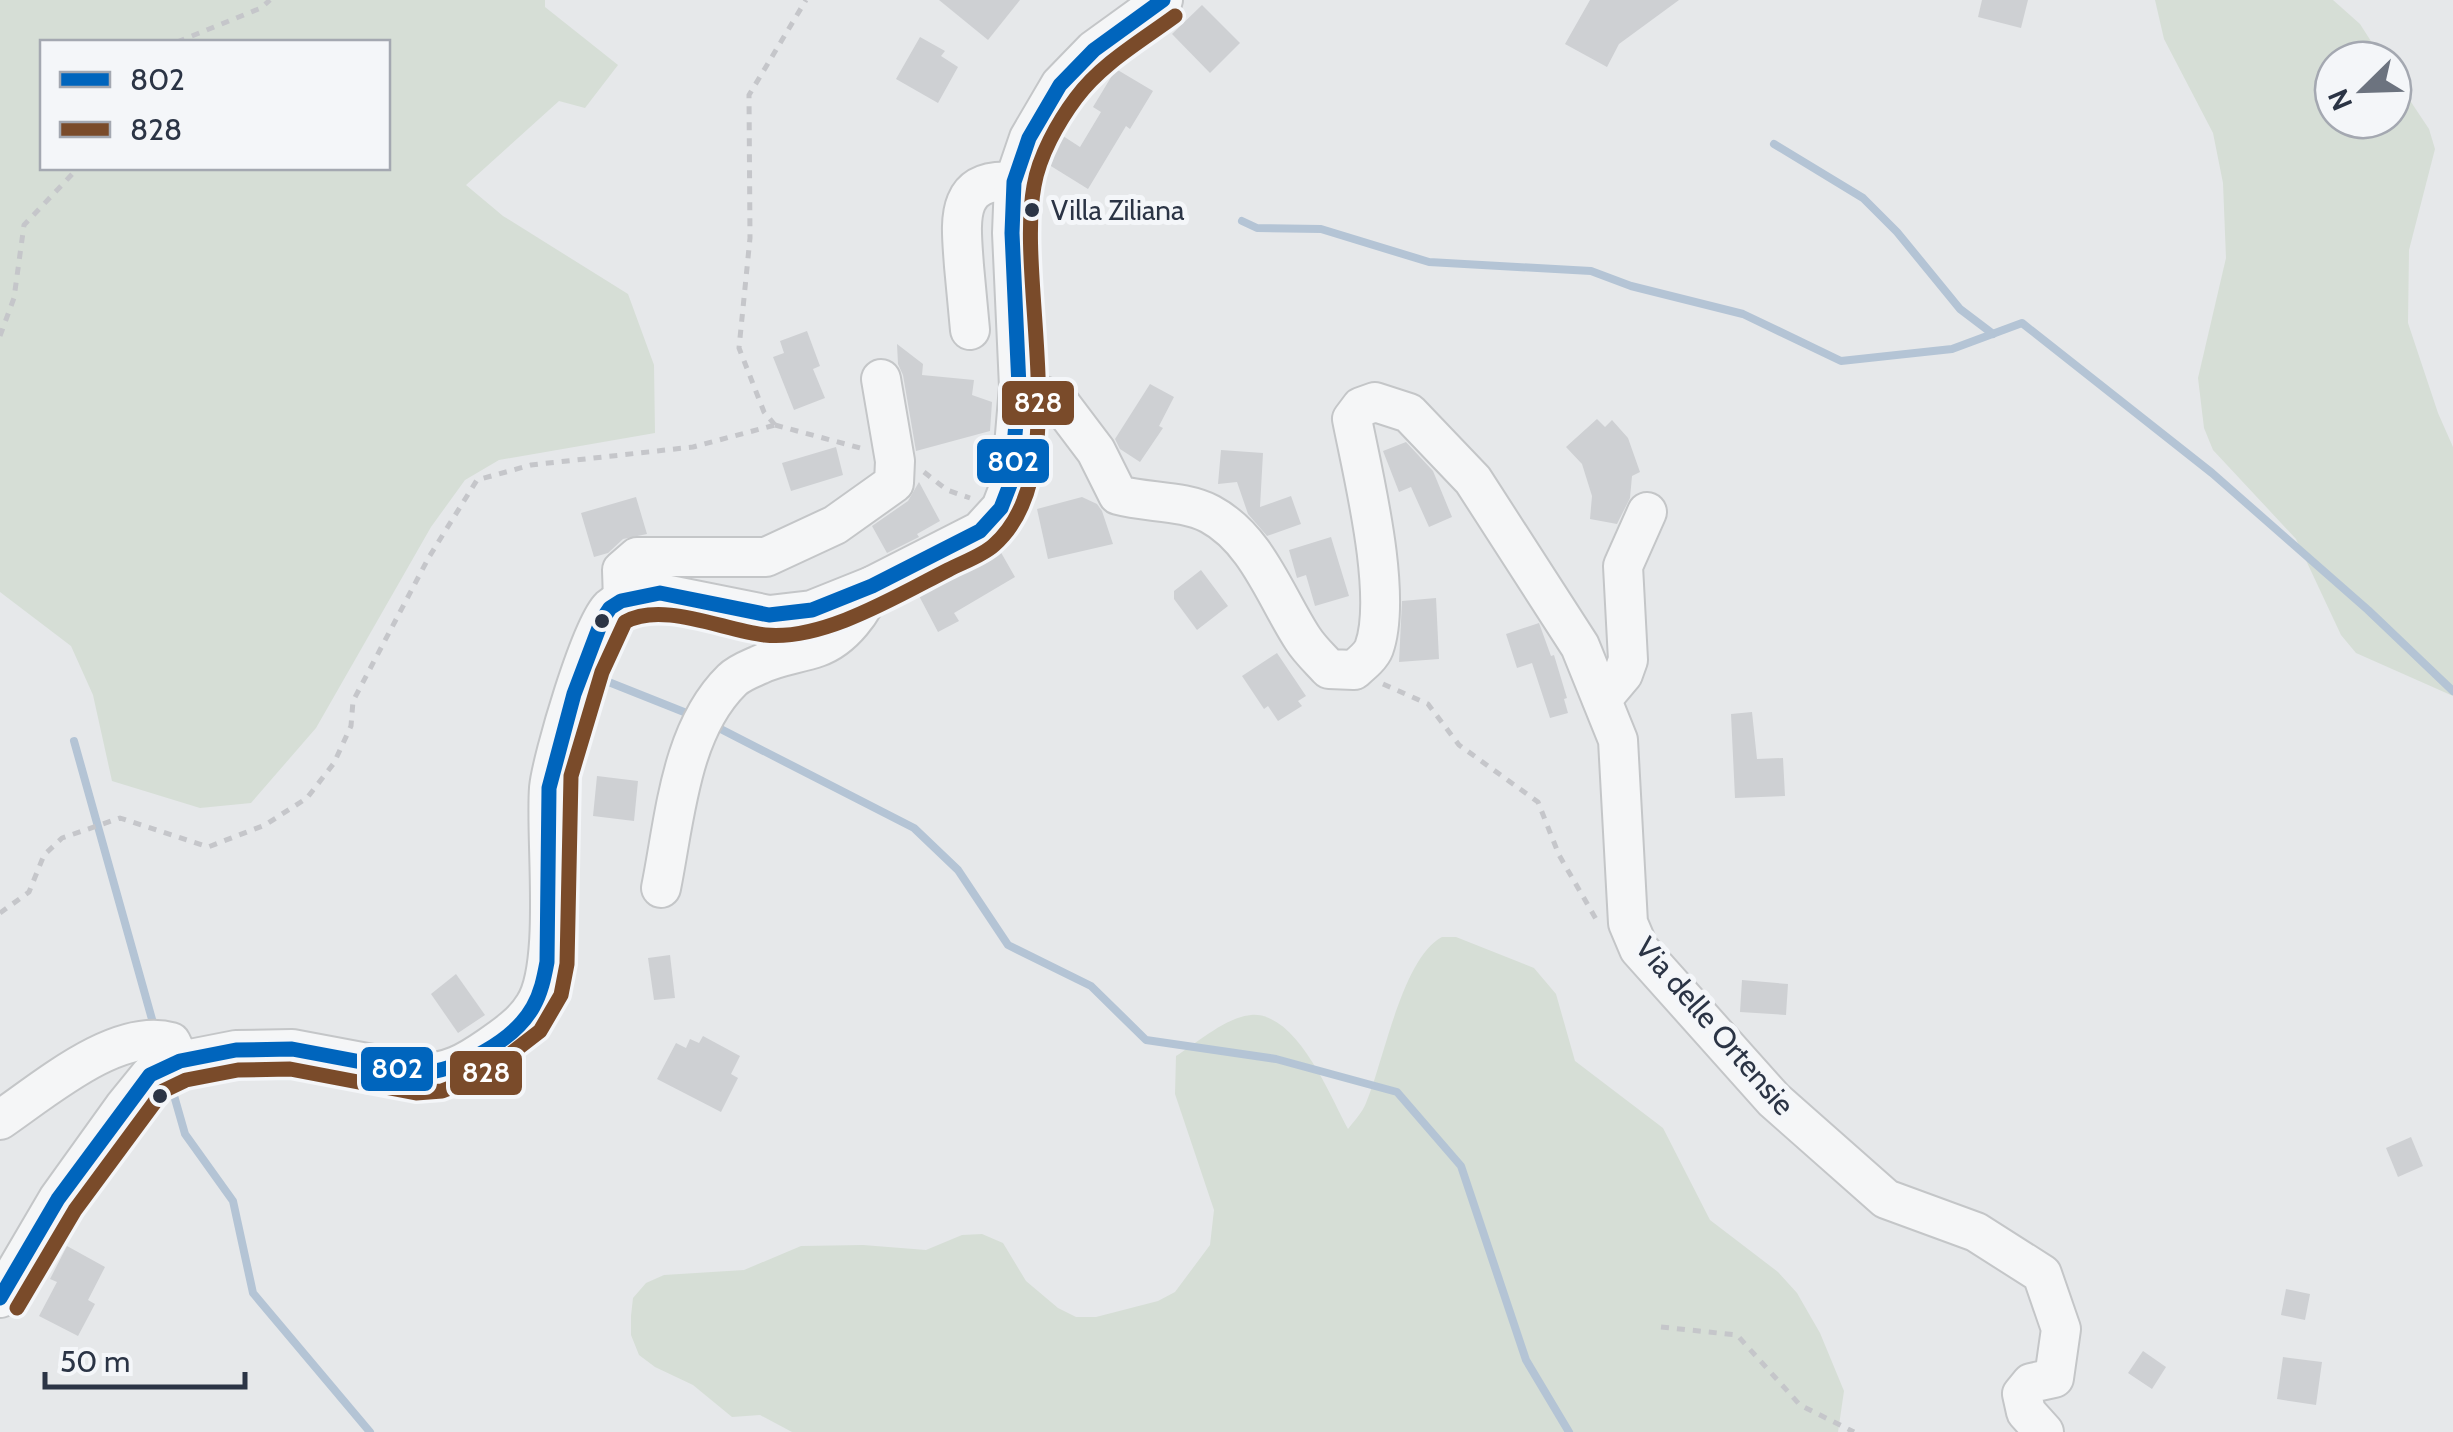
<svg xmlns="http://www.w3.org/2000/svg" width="2453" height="1432" font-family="Cabin,sans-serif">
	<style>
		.green { fill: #d6ded6; fill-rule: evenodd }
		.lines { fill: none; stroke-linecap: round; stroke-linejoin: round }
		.stream { stroke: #b4c4d5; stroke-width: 8 }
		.building { fill: #ced0d3 }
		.minor-casing { stroke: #c4c6c8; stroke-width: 42 }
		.path { stroke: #c5c6ca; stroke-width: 5; stroke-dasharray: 8 8; stroke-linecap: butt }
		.minor { stroke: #f5f6f7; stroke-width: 38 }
		.bus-1-casing { stroke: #f4f6f9; stroke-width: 22 }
		.bus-2-casing { stroke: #f4f6f9; stroke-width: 22 }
		.bus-1 { stroke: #0065bd; stroke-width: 15 }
		.bus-2 { stroke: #7a4b2a; stroke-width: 15 }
		.bus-dot { fill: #2b3445; stroke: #f4f6f9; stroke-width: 4 }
		.labels { text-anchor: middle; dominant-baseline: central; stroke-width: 10; stroke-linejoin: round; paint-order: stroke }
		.bus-label { font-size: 28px; fill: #2b3445; stroke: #f4f6f9; text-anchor: start }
		.street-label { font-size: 30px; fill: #2b3445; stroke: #f4f6f9 }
		.line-badge { stroke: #f4f6f9; stroke-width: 4 }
		.badge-label { font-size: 28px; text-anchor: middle; font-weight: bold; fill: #fff }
	</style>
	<rect width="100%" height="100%" fill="#e6e8ea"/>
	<g class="green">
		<path d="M0,0H545V7L618,65L585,108L559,101L466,185L503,216L628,294L654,365L655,433L499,460L465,480L431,527L316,728L251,803L200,808L112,781L93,695L71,646L0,592ZM388,42V168H42V42Z"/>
		<polygon points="2155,0 2333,0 2360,24 2383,60 2333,60 2333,120 2393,120 2393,75 2429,129 2435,149 2409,250 2408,323 2438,413 2453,447 2453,696 2356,653 2341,635 2296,539 2213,450 2204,428 2198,378 2226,258 2223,183 2213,133 2164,39"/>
		<path d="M1442,937H1456L1534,968L1556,994L1575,1061L1663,1128L1710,1220L1778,1272L1797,1293L1820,1333L1844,1391L1838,1432H792L760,1415L732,1417L693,1385L655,1367L639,1355L631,1335V1316L633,1298L646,1283L664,1275L744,1270L801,1246L863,1245L926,1250L962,1235L982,1234L1003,1243L1026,1281L1058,1308L1076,1317H1096L1158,1301L1175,1292L1210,1245L1214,1210L1175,1094L1176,1056C1197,1043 1226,1017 1251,1015C1297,1011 1331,1098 1348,1129C1354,1121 1362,1113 1366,1103C1384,1061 1402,958 1442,937Z"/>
	</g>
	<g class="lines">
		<g class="stream">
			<polyline points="1774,144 1863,198 1897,232 1960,309 1993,334"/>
			<polyline points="1242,221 1257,228 1321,229 1429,262 1591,271 1631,286 1743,314 1841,361 1952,349 2022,323 2212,473 2368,610 2453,691"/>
			<polyline points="591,675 694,716"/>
			<polyline points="711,724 914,828 958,870 1008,945 1091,986 1146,1040 1276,1059 1397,1092 1461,1166 1526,1360 1569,1432"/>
			<polyline points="74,741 155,1030"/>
			<polyline points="169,1078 185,1134 233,1201 253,1293 370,1432"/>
		</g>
	</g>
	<g class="building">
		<polygon points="939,0 1020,0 988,40"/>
		<polygon points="1590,0 1679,0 1619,44 1607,67 1565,44"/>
		<polygon points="1982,0 2028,0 2021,28 1978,17"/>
		<polygon points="1202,5 1240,43 1210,73 1172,34"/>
		<polygon points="920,37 945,51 941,56 958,67 938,103 896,79"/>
		<polygon points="1116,69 1153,91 1130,129 1126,126 1088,189 1046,163 1063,136 1080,147 1101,112 1093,107"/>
		<polygon points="807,331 820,366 813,369 825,398 794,410 773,357 784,353 780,341"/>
		<polygon points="897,344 923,364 922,375 974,380 972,395 992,402 990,431 916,451 903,375 898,364"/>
		<polygon points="1150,384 1174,397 1159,426 1163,428 1140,462 1120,449 1115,439"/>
		<polygon points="1597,419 1605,427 1612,420 1628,438 1640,472 1632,476 1630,498 1617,524 1590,519 1592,496 1582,464 1566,447"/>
		<polygon points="1406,442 1433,471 1452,517 1429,527 1411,487 1399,492 1383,451"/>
		<polygon points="836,447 843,475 791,491 782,463"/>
		<polygon points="1221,450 1263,453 1260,507 1291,496 1301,524 1267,536 1248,514 1237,482 1218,484"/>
		<polygon points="919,482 940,521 917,534 919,537 887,553 872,526 908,501"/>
		<polygon points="636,497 647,534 623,539 608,553 594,557 581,513"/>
		<polygon points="1082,497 1097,504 1102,511 1113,544 1048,559 1037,509"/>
		<polygon points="1331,537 1349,596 1315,606 1306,575 1297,578 1289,550"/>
		<polygon points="999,549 1015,577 954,613 959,621 938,632 918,594"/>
		<polygon points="1201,570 1228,606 1197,630 1174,599 1174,591"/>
		<polygon points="1436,598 1439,659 1399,662 1402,601"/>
		<polygon points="1539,623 1551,656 1554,655 1567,698 1564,699 1568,713 1550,718 1532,663 1517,668 1506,634"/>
		<polygon points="1277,653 1306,696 1298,701 1302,706 1278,721 1268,706 1264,709 1242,676"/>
		<polygon points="1752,712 1757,759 1783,758 1785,796 1735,798 1731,714"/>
		<polygon points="597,776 638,781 634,821 593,816"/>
		<polygon points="670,955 675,998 654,1000 648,958"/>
		<polygon points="456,974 485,1015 458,1033 431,994"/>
		<polygon points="1742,980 1788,984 1786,1015 1740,1012"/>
		<polygon points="703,1036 740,1056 731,1074 738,1078 721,1112 657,1079 676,1043 686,1048 690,1039 699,1043"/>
		<polygon points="2411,1137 2423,1166 2398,1177 2386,1148"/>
		<polygon points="67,1246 105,1267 88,1300 95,1304 78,1336 39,1316 57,1282 50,1279"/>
		<polygon points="2286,1289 2310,1294 2305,1320 2281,1315"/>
		<polygon points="2143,1351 2166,1367 2152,1389 2128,1373"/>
		<polygon points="2283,1357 2322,1362 2316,1405 2277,1399"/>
	</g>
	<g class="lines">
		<g class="minor-casing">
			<g id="minor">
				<path d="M970,330C968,309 966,287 964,266C961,222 953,177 1014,182"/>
				<path d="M1019,387L1059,402L1096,451L1118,495C1148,503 1183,500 1210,514C1257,539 1276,598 1303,639C1310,650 1320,659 1329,669L1354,670C1361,664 1371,656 1374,648C1393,595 1363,475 1352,419L1361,407L1375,402L1409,413L1473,480L1580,646L1618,740L1628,923L1639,949L1774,1100L1886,1199L1976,1232L2042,1274L2061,1329L2054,1378L2031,1383L2022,1394L2026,1412L2044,1432"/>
				<polyline points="623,600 622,570 637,557 766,557 835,525 894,483 895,461 881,379"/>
				<polyline points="1602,699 1623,674 1628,660 1623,566 1647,512"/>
				<path d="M661,888C675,819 680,731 732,680C739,673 750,669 759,665C777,656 798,654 818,647C843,638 864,610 872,586"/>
				<path d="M0,1120C44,1090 117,1027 171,1042L180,1061"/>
				<path d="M0,1298L58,1199L124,1107L150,1075L180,1061L236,1050L292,1049L420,1073C448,1073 466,1063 489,1047C505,1036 524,1023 534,1006C561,965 545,840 549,788C552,758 591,626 610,608C624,596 643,594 660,593L769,615L812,610L872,586L980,531L1001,508L1011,482L1019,387L1012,233L1014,182L1029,138L1060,85L1094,50L1163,0"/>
			</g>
		</g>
		<g class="path">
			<polyline points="177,42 261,8 270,0"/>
			<polyline points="0,336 14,298 24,225 78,168"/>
			<polyline points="775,425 764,412 739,348 750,238 749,95 806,0"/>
			<polyline points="775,425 864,449"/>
			<polyline points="924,472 947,490 970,498"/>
			<polyline points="1383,684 1428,704 1459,745 1538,802 1559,855 1596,919"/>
			<polyline points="0,913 29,892 44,855 62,838 120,818 208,847 265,825 307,798 334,763 351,726 353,701 429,557 477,480 531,465 693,447 775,425"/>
			<polyline points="1661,1327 1737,1335 1800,1405 1854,1432"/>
		</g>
		<use href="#minor" class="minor"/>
		<g class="bus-1-casing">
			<path id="bus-1" d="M0,1298L58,1199L150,1075L180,1061L236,1050L292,1049L420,1073C458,1071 514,1041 533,1007C541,993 544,978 547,962L549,788L574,694L602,620L610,608L621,601L660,593L769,615L812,610L872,586L980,531L1001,508L1011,482L1019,387L1012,233L1014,182L1029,138L1060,85L1094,50L1163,0"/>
		</g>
		<g class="bus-2-casing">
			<path id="bus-2" d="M17,1308L75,1210L163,1091L186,1080L238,1070L290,1069L416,1093L442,1091L483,1075L540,1031L561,995L567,964L571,776L602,672L625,622C662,601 723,630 765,635C823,641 897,596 948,570C963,562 982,556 994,545C1076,473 1016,283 1034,186C1039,156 1058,122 1076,98C1101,64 1141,41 1175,16"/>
		</g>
		<use href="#bus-1" class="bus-1"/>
		<use href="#bus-2" class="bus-2"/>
	</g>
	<g class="bus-dot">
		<circle cx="1032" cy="210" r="9"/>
		<circle cx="602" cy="621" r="9"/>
		<circle cx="160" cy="1096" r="9"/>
	</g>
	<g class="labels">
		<g class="bus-label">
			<text x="1051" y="210">Villa Ziliana</text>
		</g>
		<g class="street-label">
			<text transform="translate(1715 1026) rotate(49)">Via delle Ortensie</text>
		</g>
	</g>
	<g class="line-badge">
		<rect x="1000" y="379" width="76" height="48" rx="10" fill="#7a4b2a"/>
		<rect x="975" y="437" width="76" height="48" rx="10" fill="#0065bd"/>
		<rect x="359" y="1045" width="76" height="48" rx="10" fill="#0065bd"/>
		<rect x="448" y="1049" width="76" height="48" rx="10" fill="#7a4b2a"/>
	</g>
	<g class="badge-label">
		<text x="1038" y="412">828</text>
		<text x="1013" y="471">802</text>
		<text x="397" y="1078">802</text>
		<text x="486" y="1082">828</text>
	</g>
	<rect x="40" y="40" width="350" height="130" fill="#f4f6f9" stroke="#a4a8b1" stroke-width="2.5"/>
	<rect x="60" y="72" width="50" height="15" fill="#0065bd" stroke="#a4a8b1" stroke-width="2.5"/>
	<text x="130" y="90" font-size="30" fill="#2b3445">802</text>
	<rect x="60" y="122" width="50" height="15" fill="#7a4b2a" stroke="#a4a8b1" stroke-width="2.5"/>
	<text x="130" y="140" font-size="30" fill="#2b3445">828</text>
	<g transform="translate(2363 90) rotate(247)"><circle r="48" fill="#f4f6f9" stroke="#a4a8b1" stroke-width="2.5"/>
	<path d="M0-8L18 38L0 25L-18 38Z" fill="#6c737f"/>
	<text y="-15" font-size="28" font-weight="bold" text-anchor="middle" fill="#2b3445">N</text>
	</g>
	<path d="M45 1372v15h200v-15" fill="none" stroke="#2b3445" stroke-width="5"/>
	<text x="60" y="1372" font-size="30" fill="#2b3445" stroke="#f4f6f9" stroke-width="8" paint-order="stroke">50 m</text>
</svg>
